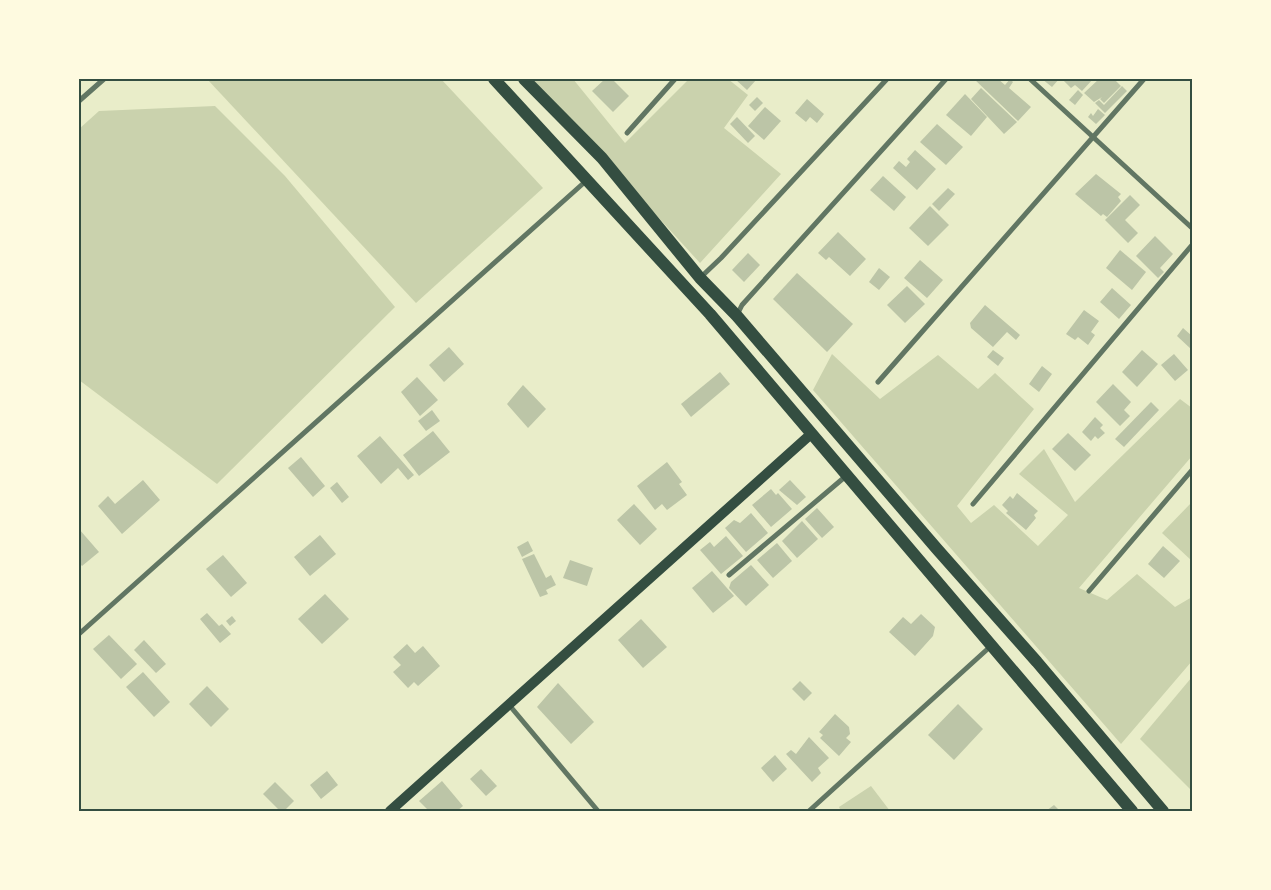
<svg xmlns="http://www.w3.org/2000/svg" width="1271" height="890" font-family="'Fira Sans Condensed',sans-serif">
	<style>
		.green { fill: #cad2ad }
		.building { fill: #bcc5a7 }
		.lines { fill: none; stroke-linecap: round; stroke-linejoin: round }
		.minor { stroke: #617663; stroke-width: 5 }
		.secondary { stroke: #344e41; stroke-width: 10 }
		.primary { stroke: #344e41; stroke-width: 12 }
		.neatline { fill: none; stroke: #344e41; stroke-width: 2 }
	</style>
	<rect width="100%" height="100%" fill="#e9edc9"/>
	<g class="green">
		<polygon points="207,79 441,79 543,188 416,303"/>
		<polygon points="532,79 573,79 625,143 689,79 728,79 748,95 724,128 781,174 700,263"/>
		<polygon points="215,106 285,176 395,307 217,484 79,380 79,129 99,111"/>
		<polygon points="832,354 880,399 938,355 978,389 995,373 1034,409 957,506 971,523 994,505 1038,546 1068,515 1019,474 1044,449 1075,502 1180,399 1192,408 1192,456 1079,588 1107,600 1137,574 1175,607 1192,597 1192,661 1121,744 813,390"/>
		<polygon points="1192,502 1192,561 1162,533"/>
		<polygon points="1192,677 1192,791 1140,739"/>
		<polygon points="871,786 890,811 841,811 839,807"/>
	</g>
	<g class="building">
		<polygon points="605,79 612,79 629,96 613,112 592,91"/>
		<polygon points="735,79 757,79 747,90"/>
		<polygon points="974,79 998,79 1005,85 1010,79 1013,82 1009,88 1031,107 1018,121"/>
		<polygon points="1042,79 1059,79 1052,87"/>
		<polygon points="1062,79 1093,79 1082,91 1075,85 1071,88"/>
		<polygon points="1099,79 1114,79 1121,86 1104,103 1100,99 1102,97 1094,102 1084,93"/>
		<polygon points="1122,86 1127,91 1105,113 1095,103 1099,100 1104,105"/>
		<polygon points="981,88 1017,122 1004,134 971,99"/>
		<polygon points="1078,90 1083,95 1075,105 1069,100"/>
		<polygon points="965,94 987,117 971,136 946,115"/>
		<polygon points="757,97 763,103 755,111 749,105"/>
		<polygon points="807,99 824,114 817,123 810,117 806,122 795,113"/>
		<polygon points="765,107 781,121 764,140 748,126"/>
		<polygon points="1098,109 1105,115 1096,124 1088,117 1091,113 1093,116"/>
		<polygon points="737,117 755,136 748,143 730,124"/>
		<polygon points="937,124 963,147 946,165 920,142"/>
		<polygon points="915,150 936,169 917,190 893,168 899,161 906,167 910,162 907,159"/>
		<polygon points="1096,174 1121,194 1118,197 1121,201 1107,217 1103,214 1101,216 1075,194"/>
		<polygon points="883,176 906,197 894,211 870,190"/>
		<polygon points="948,188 955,194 939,211 932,204"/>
		<polygon points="1130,195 1140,205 1125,220 1138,233 1128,243 1105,220"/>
		<polygon points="930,206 949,225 928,246 909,228"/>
		<polygon points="838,232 866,259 850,276 829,257 826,260 818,253"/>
		<polygon points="1155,236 1173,254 1160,268 1164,272 1158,278 1136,256"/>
		<polygon points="1120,250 1146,272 1132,290 1106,268"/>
		<polygon points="748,253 760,265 744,282 732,270"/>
		<polygon points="920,260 943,280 927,298 904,278"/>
		<polygon points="879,268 890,277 879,290 869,282"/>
		<polygon points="797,273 853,324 827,352 773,299"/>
		<polygon points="907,286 925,304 905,323 887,305"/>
		<polygon points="1112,288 1131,305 1119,319 1100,302"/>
		<polygon points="985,305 1020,335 1016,340 1007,332 993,347 971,328 970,323"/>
		<polygon points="1084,310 1099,321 1091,332 1095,335 1088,345 1078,337 1075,340 1066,334"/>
		<polygon points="1183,328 1192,336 1192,350 1177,336"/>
		<polygon points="449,347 464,364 444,382 429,365"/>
		<polygon points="993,350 1004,358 998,366 987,357"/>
		<polygon points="1142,350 1158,364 1137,387 1122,372"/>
		<polygon points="1174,354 1188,370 1175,381 1161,365"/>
		<polygon points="1042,366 1052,374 1039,392 1029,384"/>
		<polygon points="720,372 730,384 691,417 681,404"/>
		<polygon points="417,377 438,400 420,416 401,392"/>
		<polygon points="1113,384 1131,402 1124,410 1130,416 1120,426 1096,402"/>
		<polygon points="523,385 546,409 528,428 507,404"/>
		<polygon points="1151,402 1159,410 1124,447 1115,439"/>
		<polygon points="432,410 440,421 426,431 418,421"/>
		<polygon points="1095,417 1103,425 1100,428 1105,433 1098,439 1095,436 1091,441 1082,432"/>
		<polygon points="433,431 450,452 419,476 403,455"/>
		<polygon points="1068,433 1091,455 1075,471 1052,449"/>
		<polygon points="380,436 414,475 408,480 398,468 381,484 357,456"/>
		<polygon points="301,457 325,486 313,497 288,468"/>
		<polygon points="667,462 682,482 679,484 687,495 667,510 662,504 655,510 637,486"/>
		<polygon points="143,480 160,500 122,534 98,506 108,496 115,504"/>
		<polygon points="790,480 806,497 797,505 779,490"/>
		<polygon points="337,482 349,497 342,503 330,488"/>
		<polygon points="771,489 776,495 778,493 792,509 771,527 752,505"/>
		<polygon points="1017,493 1038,511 1034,515 1036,518 1026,530 1006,513 1008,511 1002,505 1010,496 1013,499"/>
		<polygon points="634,504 657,529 640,545 617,520"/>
		<polygon points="817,508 834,527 822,538 805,519"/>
		<polygon points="751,513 768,533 746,552 725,528 734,520 740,523"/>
		<polygon points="802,521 818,539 797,558 782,541"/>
		<polygon points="79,529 99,552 82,566 79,563"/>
		<polygon points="320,535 336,554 310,576 294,557"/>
		<polygon points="726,536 743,556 721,574 700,550 710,542 714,547"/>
		<polygon points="528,541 533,551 522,557 517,547"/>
		<polygon points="777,543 792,561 773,578 757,560"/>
		<polygon points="1163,546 1180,561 1164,578 1148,564"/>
		<polygon points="534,554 546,578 551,575 556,585 546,590 548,594 540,597 522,559"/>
		<polygon points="223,555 247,583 231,597 206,569"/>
		<polygon points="570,560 593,568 587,586 563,578"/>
		<polygon points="751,565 769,585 746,606 729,588 731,582"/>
		<polygon points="712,571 734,596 713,613 692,588"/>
		<polygon points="325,594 349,619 322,644 298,619"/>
		<polygon points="207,613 219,626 222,624 231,634 220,643 200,619"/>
		<polygon points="921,614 935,627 933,636 915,656 889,632 903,617 911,624"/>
		<polygon points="232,616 236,621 230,626 226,621"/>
		<polygon points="641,619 667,647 643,668 618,640"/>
		<polygon points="109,635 137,664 121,679 93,649"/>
		<polygon points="144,640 166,664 156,673 134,650"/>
		<polygon points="407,644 415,653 423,646 440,666 418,686 414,682 408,688 393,672 401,665 393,657"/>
		<polygon points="143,672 170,702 154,717 126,687"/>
		<polygon points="800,681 812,693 804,701 792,689"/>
		<polygon points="558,683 594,722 571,744 537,707"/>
		<polygon points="207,686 229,709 211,727 189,704"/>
		<polygon points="958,704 983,729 954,760 928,735"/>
		<polygon points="835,714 849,727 850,734 846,738 851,742 839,756 820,738 823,735 819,732"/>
		<polygon points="809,737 829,758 818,768 821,773 812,782 786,754 791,750 796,754"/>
		<polygon points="775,755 787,769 773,782 761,768"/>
		<polygon points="481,769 497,786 486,796 470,779"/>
		<polygon points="327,771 338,785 321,799 310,785"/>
		<polygon points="442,781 463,806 457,811 429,811 419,801"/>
		<polygon points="275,782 294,801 284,811 280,811 263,794"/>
		<polygon points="1054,805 1060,811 1046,811"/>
	</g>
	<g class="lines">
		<g class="minor">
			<polyline points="1030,79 1192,228"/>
			<polyline points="79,101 104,79"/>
			<polyline points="627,133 675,79"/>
			<polyline points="701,277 721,258 887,79"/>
			<polyline points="737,315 742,305 946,79"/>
			<polyline points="878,382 1144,79"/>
			<polyline points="973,504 1192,245"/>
			<polyline points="729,575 846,476"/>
			<polyline points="1089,591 1192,470"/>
			<polyline points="79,634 587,180"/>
			<polyline points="510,706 598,811"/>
			<polyline points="809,811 992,645"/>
		</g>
		<polyline class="secondary" points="390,811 811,434"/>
		<g class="primary">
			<polyline points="494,79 710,314 1132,811"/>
			<polyline points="524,79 602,158 700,278 737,316 937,549 1037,662 1163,811"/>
		</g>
	</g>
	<rect width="1271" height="890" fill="none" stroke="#fefae0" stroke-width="160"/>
	<rect x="80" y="80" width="1111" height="730" class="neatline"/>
</svg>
